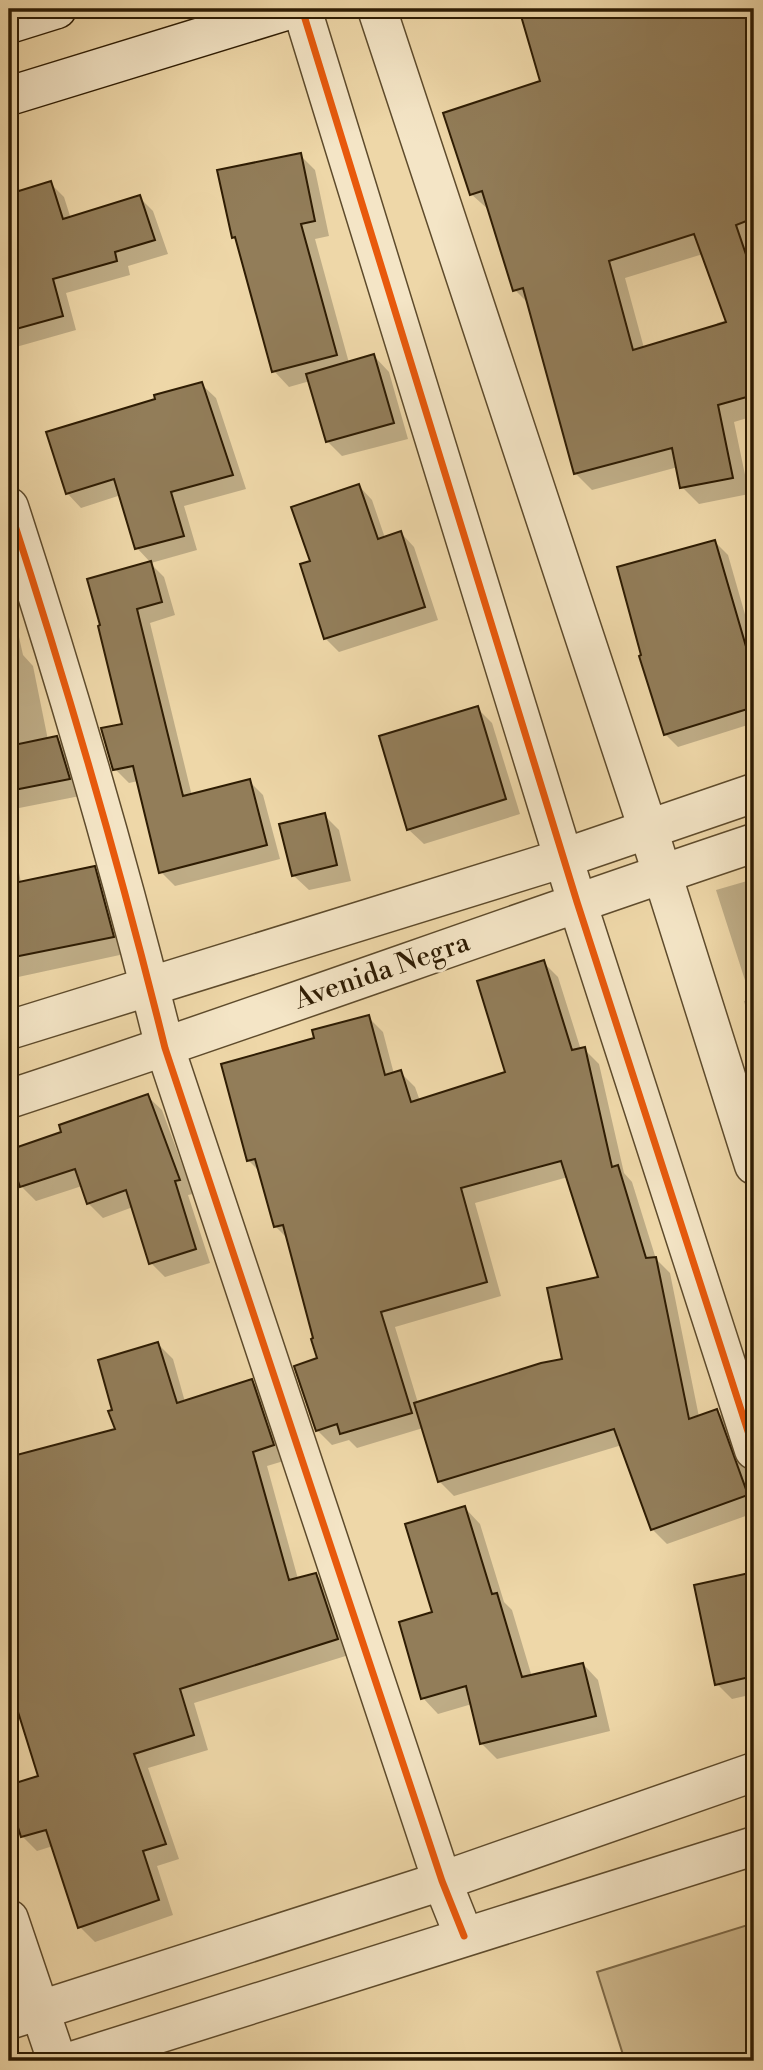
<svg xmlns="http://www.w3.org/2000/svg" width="763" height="2070" font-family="'Libre Bodoni',serif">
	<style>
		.green { fill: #cdb78c; stroke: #7e6a48; stroke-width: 2 }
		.shadow { fill: #0003; fill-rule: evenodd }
		.building { fill: #927d59; stroke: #2e1c03; stroke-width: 2; fill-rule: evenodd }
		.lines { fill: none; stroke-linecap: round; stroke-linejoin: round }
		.street-casing { stroke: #5e4b2c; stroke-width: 41 }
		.secondary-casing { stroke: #2e1c03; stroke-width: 41 }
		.street { stroke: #f4e5c6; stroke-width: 38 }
		.secondary { stroke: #f4e5c6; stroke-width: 38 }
		.cycleway-casing { stroke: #f4e5c6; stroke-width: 11 }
		.cycleway { stroke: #e8590c; stroke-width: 7 }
		.labels { text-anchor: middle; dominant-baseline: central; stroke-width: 6; stroke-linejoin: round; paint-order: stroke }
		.street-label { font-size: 28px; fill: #2e1c03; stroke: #f4e5c6 }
	</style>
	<rect width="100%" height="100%" fill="#eed7a8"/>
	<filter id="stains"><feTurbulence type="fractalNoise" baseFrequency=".00286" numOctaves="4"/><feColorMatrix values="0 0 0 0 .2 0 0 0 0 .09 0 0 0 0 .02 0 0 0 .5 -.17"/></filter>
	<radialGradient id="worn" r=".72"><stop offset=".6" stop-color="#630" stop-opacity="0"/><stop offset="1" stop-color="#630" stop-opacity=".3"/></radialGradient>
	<polygon class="green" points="754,1923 754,2061 625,2061 597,1972"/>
	<g class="shadow">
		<path d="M521,9H619L635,61L723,30L718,9H754V241L751,242L754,250V416L734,422L749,494L699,504L682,487L678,467L592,490L575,473L529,304L515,290L490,211L471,194L542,82ZM703,254L727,320L717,323V326L644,348L625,278Z"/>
		<polygon points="9,152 20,192 50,183 64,197 71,219 139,197 153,211 168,254 128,266 130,275 66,293 76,330 9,349"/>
		<polygon points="300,155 315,170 329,236 315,239 349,363 374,356 389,372 408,439 342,456 327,441 310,381 289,387 274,371 238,242 233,237"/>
		<polygon points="201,384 216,398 246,489 184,506 197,550 151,563 137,548 121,495 81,508 67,493"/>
		<polygon points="359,486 372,500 385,538 401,533 414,547 438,620 339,652 325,638 312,562"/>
		<polygon points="715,542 728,555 754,646 754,723 678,747 665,734"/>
		<polygon points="150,563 164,577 175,615 150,623 192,796 249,781 263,795 280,859 175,886 161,872 138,781 129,783 115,769 124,726 100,627"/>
		<polygon points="9,592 23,655 33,666 48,740 57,738 73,755 85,795 9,810"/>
		<polygon points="477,708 492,723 520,814 424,844 408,829"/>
		<polygon points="324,815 339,830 351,881 309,890 293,875"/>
		<polygon points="9,821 21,883 94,868 110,884 129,953 9,979"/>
		<polygon points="754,879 754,1038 744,1001 751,999 716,890"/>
		<path d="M543,962L558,977L581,1050L584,1049L599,1064L624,1173L632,1182L656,1259L670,1273L699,1417L717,1411L732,1426L754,1488V1513L667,1544L652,1529L622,1445L454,1496L439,1481L423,1428L357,1448L349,1440L332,1445L317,1430L319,1359L289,1240L275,1226L260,1172L248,1160L316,1039L368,1017L383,1032L394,1074L400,1072L415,1087L420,1101L508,1073ZM568,1177L600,1279L564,1361L418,1403L395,1327L501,1296L475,1203Z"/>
		<polygon points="147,1096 162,1110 193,1194 188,1195 210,1263 165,1277 151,1263 133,1207 103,1218 88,1203 82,1186 36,1201 22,1187 9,1151 64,1133"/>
		<polygon points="158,1344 173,1359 185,1402 252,1381 266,1396 287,1460 267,1466 298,1579 316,1575 331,1589 352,1654 194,1703 208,1750 148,1768 179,1859 157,1866 173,1915 95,1942 80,1927 53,1846 37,1851 22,1836 9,1793 9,1786 40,1777 21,1716 9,1720 9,1450 11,1458 117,1430"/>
		<polygon points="465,1508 480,1524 504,1602 512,1610 532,1677 583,1664 598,1680 610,1731 497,1759 481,1743 472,1704 438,1714 423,1698 434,1614"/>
		<polygon points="754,1574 754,1694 732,1699 717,1684 696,1586"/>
	</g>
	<g class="building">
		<path d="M519,9H754V218L736,225L754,278V395L718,405L733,478L680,488L672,448L574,474L523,288L513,291L482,191L470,195L443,113L540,81ZM694,234L726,322L633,350L609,261Z"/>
		<polygon points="301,153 315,221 301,224 337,355 272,372 235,237 232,238 217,170"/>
		<polygon points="51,181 63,219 140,195 155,240 115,252 117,261 53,279 63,316 9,331 9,194"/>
		<polygon points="374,354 394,423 326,442 306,374"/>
		<polygon points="202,382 233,475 171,492 184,536 135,549 114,479 66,494 46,432 155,399 154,395"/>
		<polygon points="359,484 378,539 401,531 425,607 324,639 300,564 310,561 291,507"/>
		<polygon points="715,540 754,674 754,707 664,735 639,656 641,655 617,567"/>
		<polygon points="151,561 162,602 137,609 183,796 250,779 267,845 159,873 133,766 113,770 101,728 122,724 98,626 100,625 87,579"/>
		<polygon points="478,706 506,799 407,830 379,736"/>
		<polygon points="57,736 70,779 9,791 9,746"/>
		<polygon points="325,813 337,865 292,876 279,824"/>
		<polygon points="95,866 114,937 9,958 9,884"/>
		<polygon points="544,960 572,1050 585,1047 612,1167 618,1165 646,1258 656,1257 689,1419 717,1409 748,1495 651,1530 614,1429 438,1482 414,1403 541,1363 562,1359 547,1288 598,1277 561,1161 461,1188 487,1282 381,1312 412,1413 340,1434 337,1424 316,1431 294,1366 317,1358 311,1339 313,1338 283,1225 274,1227 255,1159 247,1161 221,1064 314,1038 312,1030 369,1015 385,1075 401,1070 411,1102 505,1072 477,981"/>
		<polygon points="148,1094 180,1180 175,1181 196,1249 149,1264 126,1190 87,1204 75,1169 20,1187 9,1155 9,1150 61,1132 59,1125"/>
		<polygon points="158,1342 177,1403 252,1379 274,1445 253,1452 289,1580 316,1573 338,1639 180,1689 194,1735 134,1754 166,1844 143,1851 159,1900 78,1928 46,1830 21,1837 9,1799 9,1785 38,1776 9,1683 9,1457 115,1429 108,1411 112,1410 98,1360"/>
		<polygon points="465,1506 492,1594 497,1593 522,1677 583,1663 596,1716 480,1744 466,1686 421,1699 399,1622 432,1612 405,1524"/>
		<polygon points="754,1572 754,1676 715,1685 694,1585"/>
	</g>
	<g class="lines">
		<g class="street-casing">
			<g id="street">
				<polyline points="302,9 577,902 754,1450"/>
				<polyline points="377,9 648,829 754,1165"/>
				<path d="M9,507C67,685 120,866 165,1048L442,1881L464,1936"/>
				<polyline points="9,1030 564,858 754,793"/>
				<path d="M9,1099C259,1017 505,926 754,843"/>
				<polyline points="9,1919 57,2061"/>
				<polyline points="9,2020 442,1881 754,1772"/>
				<polyline points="72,2061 754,1846"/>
			</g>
		</g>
		<g class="secondary-casing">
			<g id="secondary">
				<polyline points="9,24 57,9"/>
				<polyline points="9,96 292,9"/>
			</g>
		</g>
		<use href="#street" class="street"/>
		<use href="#secondary" class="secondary"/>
		<g class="cycleway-casing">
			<g id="cycleway">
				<polyline points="302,9 577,902 754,1450"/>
				<path d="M9,507C67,685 120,866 165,1048L442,1881L464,1936"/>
			</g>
		</g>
		<use href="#cycleway" class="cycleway"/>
	</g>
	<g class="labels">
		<g class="street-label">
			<text transform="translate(382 971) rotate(-19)">Avenida Negra</text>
		</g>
	</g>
	<rect width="763" height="2070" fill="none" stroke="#eed7a8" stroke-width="35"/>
	<rect x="10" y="10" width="742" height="2049" fill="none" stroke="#2e1c03" stroke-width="3.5"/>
	<rect x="18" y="18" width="728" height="2035" fill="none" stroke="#2e1c03" stroke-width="2"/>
	<rect width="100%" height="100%" filter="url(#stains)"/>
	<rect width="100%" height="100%" fill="url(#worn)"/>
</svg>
